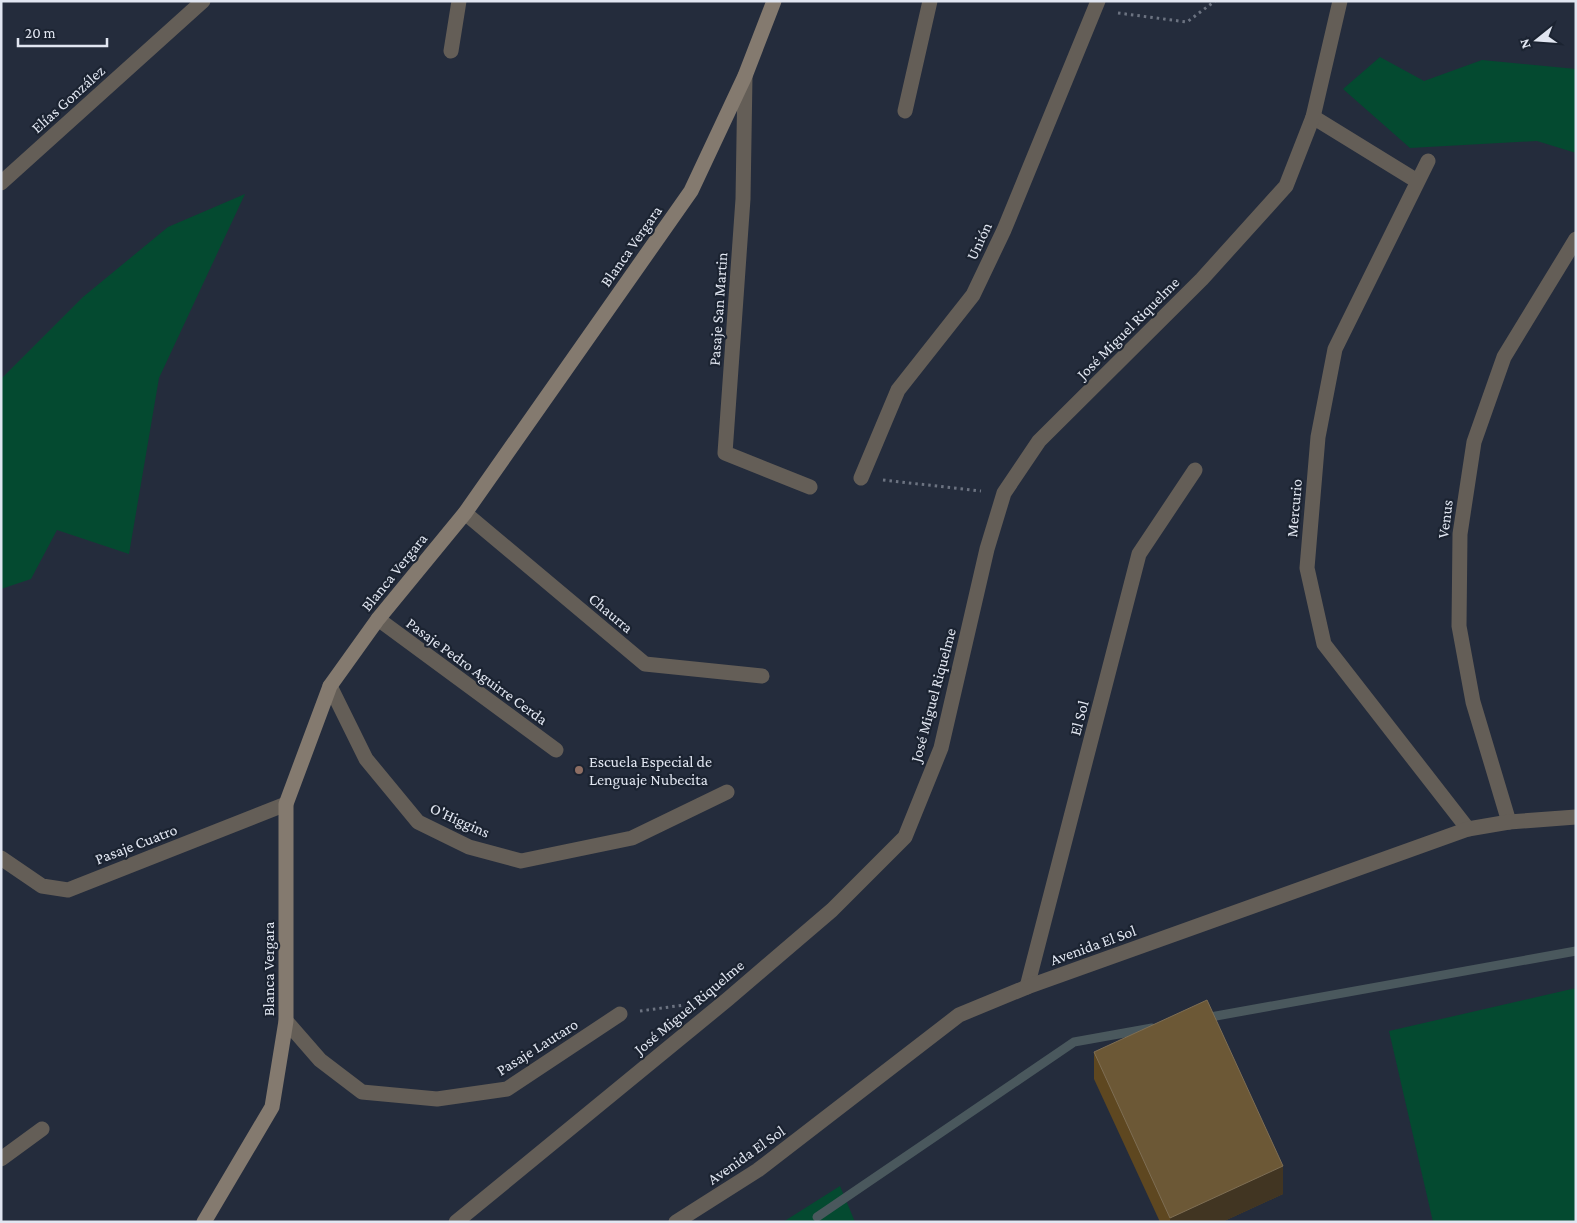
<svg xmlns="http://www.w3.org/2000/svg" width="1577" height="1223" font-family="'Crimson Pro',serif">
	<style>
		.green { fill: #044a30 }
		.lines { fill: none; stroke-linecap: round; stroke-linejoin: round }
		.stream { stroke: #4a585d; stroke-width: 9 }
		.path { stroke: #6c7381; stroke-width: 3; stroke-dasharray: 2.5 4; stroke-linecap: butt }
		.street { stroke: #645e57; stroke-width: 15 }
		.secondary { stroke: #847a6f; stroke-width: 15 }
		.wall { fill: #5e4720 }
		.shaded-wall { fill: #413522 }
		.building { fill: #6c5836; stroke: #7e6e54 }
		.education-dot { fill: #8d6e63; stroke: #1b2331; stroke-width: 2 }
		.labels { text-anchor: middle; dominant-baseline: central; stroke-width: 4.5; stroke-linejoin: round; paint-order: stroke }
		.street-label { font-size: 16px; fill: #e1e6f1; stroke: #1b2331 }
		.poi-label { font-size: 16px; fill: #e1e6f1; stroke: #1b2331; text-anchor: start }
	</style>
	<rect width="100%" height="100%" fill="#242c3c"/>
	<g class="green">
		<polygon points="1380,57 1424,81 1482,60 1576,69 1576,153 1537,141 1410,148 1343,89"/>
		<polygon points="245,194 159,378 129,554 57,530 31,579 1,589 1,379 83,297 168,227"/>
		<polygon points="1576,988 1576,1222 1433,1222 1389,1031"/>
		<polygon points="840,1186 855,1222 783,1222"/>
	</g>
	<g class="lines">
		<g class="stream">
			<polyline points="1205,1018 1576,951"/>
			<polyline points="817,1217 1074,1042 1152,1028"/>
		</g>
		<g class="path">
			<polyline points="1118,13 1187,22 1215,1"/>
			<polyline points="883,480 981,491"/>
			<polyline points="640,1011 684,1005"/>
		</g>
		<g class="street">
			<polyline points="451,51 459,1"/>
			<polyline points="745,76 743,199 725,453 810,487"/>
			<polyline points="905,111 930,1"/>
			<polyline points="1313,117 1417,181"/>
			<polyline points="1428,161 1335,349 1318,437 1307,568 1324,644 1468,829"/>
			<polyline points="1,183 203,1"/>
			<polyline points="861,478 898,390 973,295 1004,230 1098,1"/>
			<polyline points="465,513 645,664 762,676"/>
			<polyline points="378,619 556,750"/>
			<polyline points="330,686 366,759 418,822 469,847 521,861 632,838 727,792"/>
			<polyline points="1509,822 1473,702 1459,626 1460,534 1474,442 1504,357 1576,239"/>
			<polyline points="1,858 42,886 68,890 286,804"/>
			<polyline points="1027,987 1139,554 1195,470"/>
			<polyline points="286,1021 320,1060 362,1092 437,1099 507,1089 620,1014"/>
			<polyline points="1,1159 42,1129"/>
			<polyline points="456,1222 728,999 832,910 905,837 941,748 987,549 1004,493 1039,441 1202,279 1286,186 1313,117 1340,1"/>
			<polyline points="676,1222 758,1170 959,1015 1027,987 1468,829 1509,822 1576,817"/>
		</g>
		<polyline class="secondary" points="204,1222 272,1107 286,1021 286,804 330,686 378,619 465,513 691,191 745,76 774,1"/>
	</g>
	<polygon class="wall" points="1094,1052 1283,1194 1222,1222 1160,1222 1094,1079"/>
	<polygon class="shaded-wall" points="1283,1166 1283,1194 1222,1222 1170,1222 1170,1218"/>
	<polygon class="building" points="1207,1000 1283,1166 1170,1218 1094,1052"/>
	<circle class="education-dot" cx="579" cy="770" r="5"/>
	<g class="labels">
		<g class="street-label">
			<text transform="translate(68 99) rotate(-42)">Elías González</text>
			<text transform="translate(979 241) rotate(-65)">Unión</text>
			<text transform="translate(631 246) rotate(-55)">Blanca Vergara</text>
			<text transform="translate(718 309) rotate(-86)">Pasaje San Martin</text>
			<text transform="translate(1128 328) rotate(-45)">José Miguel Riquelme</text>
			<text transform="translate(1294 508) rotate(-85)">Mercurio</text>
			<text transform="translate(1445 519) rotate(-83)">Venus</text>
			<text transform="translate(394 572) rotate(-51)">Blanca Vergara</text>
			<text transform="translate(611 613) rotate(40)">Chaurra</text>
			<text transform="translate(477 671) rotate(36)">Pasaje Pedro Aguirre Cerda</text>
			<text transform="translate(933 695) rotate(-75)">José Miguel Riquelme</text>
			<text transform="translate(1079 718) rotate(-75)">El Sol</text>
			<text transform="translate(460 820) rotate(24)">O'Higgins</text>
			<text transform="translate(136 844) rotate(-21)">Pasaje Cuatro</text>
			<text transform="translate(1093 945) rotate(-20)">Avenida El Sol</text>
			<text transform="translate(268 969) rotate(-90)">Blanca Vergara</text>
			<text transform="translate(689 1007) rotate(-40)">José Miguel Riquelme</text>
			<text transform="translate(537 1047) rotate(-32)">Pasaje Lautaro</text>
			<text transform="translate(746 1155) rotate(-35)">Avenida El Sol</text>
		</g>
		<g class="poi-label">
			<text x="589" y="761">Escuela Especial de<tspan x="589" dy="18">Lenguaje Nubecita</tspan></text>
		</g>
	</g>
	<rect width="1577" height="1223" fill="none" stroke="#e1e6f1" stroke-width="5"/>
	<g transform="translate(1537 40) rotate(253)" stroke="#1b2331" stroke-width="4" paint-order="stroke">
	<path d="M0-4L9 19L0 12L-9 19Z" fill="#e1e6f1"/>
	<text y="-8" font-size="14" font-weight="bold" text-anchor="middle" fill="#e1e6f1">N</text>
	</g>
	<path d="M18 38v8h89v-8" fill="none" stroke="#e1e6f1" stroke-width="2.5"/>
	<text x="25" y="38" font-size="15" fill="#e1e6f1" stroke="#1b2331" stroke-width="4" paint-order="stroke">20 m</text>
</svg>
